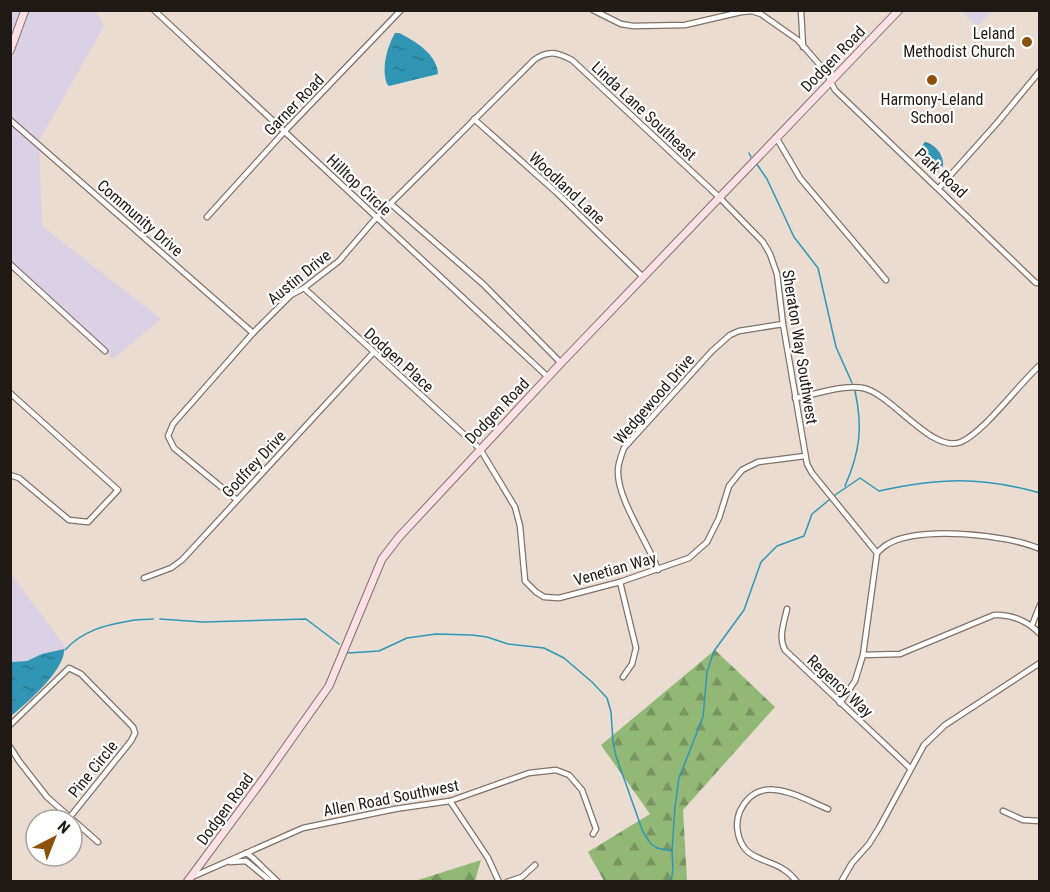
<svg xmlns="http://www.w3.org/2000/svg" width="1050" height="892" font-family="'Roboto Condensed',sans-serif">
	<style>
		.commercial { fill: #dad1e5 }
		.forest { fill: url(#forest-firs) }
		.water { fill: url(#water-ripples) }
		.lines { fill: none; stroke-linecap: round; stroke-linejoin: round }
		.stream { stroke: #3096b3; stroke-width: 1.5 }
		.street-casing { stroke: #7f7268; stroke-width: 7 }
		.secondary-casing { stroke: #7f7268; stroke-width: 9 }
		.street { stroke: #fff; stroke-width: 4.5 }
		.secondary { stroke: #fbe0e8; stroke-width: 7 }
		.poi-dot { fill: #8a5107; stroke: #fff; stroke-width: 2 }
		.labels { text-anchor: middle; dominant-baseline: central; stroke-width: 4.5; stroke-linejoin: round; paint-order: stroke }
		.poi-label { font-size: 16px; fill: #1f1a16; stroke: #fff; text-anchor: end }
		.street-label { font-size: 16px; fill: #1f1a16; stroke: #fff }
	</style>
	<defs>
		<pattern id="forest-firs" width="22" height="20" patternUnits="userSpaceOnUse" patternTransform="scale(1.5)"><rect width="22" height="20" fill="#92b876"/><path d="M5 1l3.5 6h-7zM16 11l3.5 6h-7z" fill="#779560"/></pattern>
		<pattern id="water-ripples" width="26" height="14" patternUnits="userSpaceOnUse" patternTransform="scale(1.5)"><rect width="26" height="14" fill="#3096b3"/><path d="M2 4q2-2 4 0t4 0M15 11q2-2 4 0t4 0" fill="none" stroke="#287a91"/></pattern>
	</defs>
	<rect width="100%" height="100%" fill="#eadcd1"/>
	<g class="commercial">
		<polygon points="10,11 96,11 104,26 39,141 42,226 161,319 113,359 11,264"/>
		<polygon points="961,11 994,11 977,26"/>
		<polygon points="11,574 66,648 11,666"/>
	</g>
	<g class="forest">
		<polygon points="715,650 775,707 683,810 687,881 604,881 588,852 650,814 601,745"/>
		<polygon points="481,860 475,881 415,881"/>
	</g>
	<g class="water">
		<path d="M395,33H399C415,41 437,54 438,74L389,86L387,84C381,69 387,47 395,33Z"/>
		<path d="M925,142C935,144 944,155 943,166L938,172L917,155V151Z"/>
		<path d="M64,649C66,669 26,704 11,716V662L27,661L42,654Z"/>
	</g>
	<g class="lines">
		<g class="stream">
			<polyline points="749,153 751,157"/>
			<polyline points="756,163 767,179 794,237 818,268 836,347 852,383"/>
			<path d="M845,486C860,452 863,427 855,391"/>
			<path d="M835,495L860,478L879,491C938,478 980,476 1040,493"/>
			<polyline points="160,619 203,622 306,619 339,644"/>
			<path d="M65,650C82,631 105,625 129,621C137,619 145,620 153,619"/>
			<polyline points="348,653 379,651 407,638 436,634 472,635 487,637 508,644 544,648 564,658 592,682 607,698 611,712 613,742 616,756 643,832 651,844 657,848 672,851"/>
			<polyline points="671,882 673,869 672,851 675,807 679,778 703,717 707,672 714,651 744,610 761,562 777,546 804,536 812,514 829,500"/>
			<polyline points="1037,882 1040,879"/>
		</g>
		<g class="street-casing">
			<g id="street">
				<polyline points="154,10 548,377"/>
				<polyline points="593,10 621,24 633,26 685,25 741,12 752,11 761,14 798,40 826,72 835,90 1036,283 1040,283"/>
				<polyline points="801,10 803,47"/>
				<polyline points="474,119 556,192 643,277"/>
				<polyline points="10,120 253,333"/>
				<polyline points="776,137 800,178 886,280"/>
				<polyline points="939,188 997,123 1040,71"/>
				<polyline points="391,204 483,284 561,363"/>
				<polyline points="207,217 284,132 401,10"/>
				<polyline points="10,264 105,351"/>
				<polyline points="304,288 480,449 515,507 520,526 525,581 536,592 544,597 559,598 620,582 689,558 707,542 719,518 729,486 742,470 758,462 805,456"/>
				<polyline points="10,393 118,490 88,522 69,520 19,478 10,475"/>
				<path d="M795,398C814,395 845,384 863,388C892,394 932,454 961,442C984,432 1019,384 1040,365"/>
				<path d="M237,500L174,448L168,436L173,424L253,333L291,295L304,288L339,261L376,218L534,60C548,50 557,52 572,60L719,197L763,242L770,254L777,274L783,324L807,464L812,473L877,553L863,655L855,681L840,703"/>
				<path d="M877,553C880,550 884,546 888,544C920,526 1007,534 1040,549"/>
				<path d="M658,570C648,542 617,499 618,471C618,463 621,456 624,448L712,351L730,335L739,331L783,324"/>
				<polyline points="144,578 171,568 182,560 373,353"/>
				<polyline points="620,582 636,648 632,664 623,677"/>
				<path d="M787,609C784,623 778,637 785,650L910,768"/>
				<polyline points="1032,625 1040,605"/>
				<path d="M863,655L900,654L994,615C1011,614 1028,621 1040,634"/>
				<polyline points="10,725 69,668 81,674 133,727 135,733 131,741 70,817"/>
				<polyline points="10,747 19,761 47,797 98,842"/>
				<polyline points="450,801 488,858 499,882"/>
				<polyline points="1003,811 1023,820 1040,821"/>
				<polyline points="246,853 252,857 278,882"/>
				<polyline points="230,862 246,861 269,880 274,882"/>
				<polyline points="192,877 303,828 395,809 450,801 529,773 556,770 569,775 582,790 596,829 593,834"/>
				<polyline points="507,882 522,877 535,865"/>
				<path d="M797,882C793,877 788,872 783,869C771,861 751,859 743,846C737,836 735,822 740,811C759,771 799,797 828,809"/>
				<polyline points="841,882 852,863 869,844 879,828 924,745 945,725 1040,663"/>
			</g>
		</g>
		<g class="secondary-casing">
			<g id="secondary">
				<polyline points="10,51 25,10"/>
				<polyline points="187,882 264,778 329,686 382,559 399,537 561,363 899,10"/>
			</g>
		</g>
		<use href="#street" class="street"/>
		<use href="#secondary" class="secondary"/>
	</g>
	<g class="poi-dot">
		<circle cx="1027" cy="42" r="6"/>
		<circle cx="932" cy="80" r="6"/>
	</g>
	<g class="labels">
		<g class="poi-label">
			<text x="1015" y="33">Leland<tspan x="1015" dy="18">Methodist Church</tspan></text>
			<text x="932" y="99" text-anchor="middle">Harmony-Leland<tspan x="932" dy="18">School</tspan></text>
		</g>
		<g class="street-label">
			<text transform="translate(833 59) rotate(-46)">Dodgen Road</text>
			<text transform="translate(294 105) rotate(-46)">Garner Road</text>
			<text transform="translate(644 111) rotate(43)">Linda Lane Southeast</text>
			<text transform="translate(941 173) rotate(43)">Park Road</text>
			<text transform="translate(359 185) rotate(43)">Hilltop Circle</text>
			<text transform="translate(567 188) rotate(43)">Woodland Lane</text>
			<text transform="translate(140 218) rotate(41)">Community Drive</text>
			<text transform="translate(299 277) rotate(-39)">Austin Drive</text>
			<text transform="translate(800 347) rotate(81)">Sheraton Way Southwest</text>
			<text transform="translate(399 360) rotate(42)">Dodgen Place</text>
			<text transform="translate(654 399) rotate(-49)">Wedgewood Drive</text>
			<text transform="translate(497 411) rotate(-46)">Dodgen Road</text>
			<text transform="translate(254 464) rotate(-47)">Godfrey Drive</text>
			<text transform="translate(615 569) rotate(-16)">Venetian Way</text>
			<text transform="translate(840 686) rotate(43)">Regency Way</text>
			<text transform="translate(93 769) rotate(-51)">Pine Circle</text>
			<text transform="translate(391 798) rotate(-11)">Allen Road Southwest</text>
			<text transform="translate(225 809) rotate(-54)">Dodgen Road</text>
		</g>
	</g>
	<rect width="1050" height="892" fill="none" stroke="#1f1a16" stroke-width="24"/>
	<g transform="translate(54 838) rotate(42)"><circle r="28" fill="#ffffff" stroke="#a5a3a2" stroke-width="1.5"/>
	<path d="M0-4.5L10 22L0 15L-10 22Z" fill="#8a5107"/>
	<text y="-9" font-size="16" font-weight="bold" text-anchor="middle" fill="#1f1a16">N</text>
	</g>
</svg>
